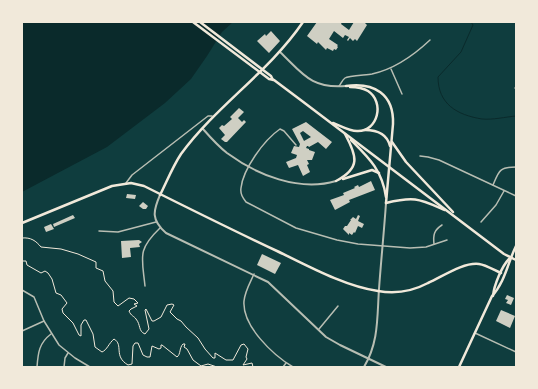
<svg xmlns="http://www.w3.org/2000/svg" width="538" height="389" font-family="'DejaVu Sans',sans-serif">
	<style>
		.water { fill: #0a2a2b }
		.lines { fill: none; stroke-linecap: round; stroke-linejoin: round }
		.stream { stroke: #0a2a2b; stroke-width: 1 }
		.building { fill: #cfcfc3; fill-rule: evenodd }
		.path { stroke: #f1e9da; stroke-width: 1 }
		.minor { stroke: #b8beb3; stroke-width: 1.5 }
		.tertiary { stroke: #b8beb3; stroke-width: 2 }
		.secondary { stroke: #f1e9da; stroke-width: 2.5 }
		.primary { stroke: #f1e9da; stroke-width: 2.5 }
	</style>
	<rect width="100%" height="100%" fill="#0f3d3e"/>
	<polygon class="water" points="22,22 233,22 222,32 207,56 191,79 165,103 107,147 22,192"/>
	<g class="lines">
		<path class="stream" d="M471,22L473,25L461,52L438,77C438,104 457,115 482,119C493,120 505,117 516,116"/>
	</g>
	<g class="building">
		<polygon points="317,22 342,22 341,24 349,30 354,22 364,22 367,25 357,41 355,39 353,41 350,38 348,41 347,40 349,37 345,35 343,38 334,31 329,39 338,45 337,46 338,47 336,50 334,49 333,51 327,48 326,50 318,42 317,44 307,36"/>
		<polygon points="271,31 280,41 269,53 257,41 265,34 266,36"/>
		<polygon points="239,108 244,112 238,118 242,122 244,120 246,122 227,142 225,142 221,139 225,135 219,128 222,125 224,126 232,119 230,117"/>
		<path d="M306,122L332,142L326,149L318,142L309,147L308,146H307L306,148L309,149V150L315,152L312,160H307L309,164L307,165L310,172L303,176L298,165L289,168L286,162L296,158L297,155L291,153L294,146L299,147L300,144L292,129ZM303,131L311,137L304,141L300,133Z"/>
		<polygon points="371,181 375,190 349,200 350,202 335,210 330,200 344,195 343,193 355,188 354,187 358,185 359,187"/>
		<polygon points="127,194 136,195 135,199 126,198"/>
		<polygon points="143,202 148,206 146,209 143,209 139,206"/>
		<polygon points="73,215 75,218 54,227 53,224"/>
		<polygon points="358,215 360,216 358,221 364,224 362,228 358,226 355,233 354,232 352,235 349,233 349,235 343,229 345,226 347,226 351,220 350,220 353,217 356,219"/>
		<polygon points="51,224 54,229 46,232 44,227"/>
		<polygon points="139,240 142,242 139,244 140,247 130,248 131,257 122,258 121,241"/>
		<polygon points="262,254 281,263 275,274 257,265"/>
		<polygon points="507,295 514,298 511,305 506,303 508,300 505,299"/>
		<polygon points="501,310 515,316 510,328 496,321"/>
	</g>
	<g class="lines">
		<g class="path">
			<path d="M22,238C31,237 36,241 41,247L61,249L78,254L96,262V268L103,271L105,281L113,291L114,302L118,306L129,298L134,299L138,303L134,304L137,306L131,309L129,311C131,316 134,316 136,319C141,325 138,331 145,334L149,329L145,310L146,309L152,321H154L161,317L167,305L172,304L174,305L170,312L177,319L181,321L186,327L198,338L205,349L213,358H215V353L226,360H233L241,345L244,344L248,349L246,357L247,359L243,365L252,363L253,367"/>
			<path d="M22,261H26L27,265L41,273L45,271L48,273L52,279L56,293L61,295L67,303L62,309L63,313L73,323L79,335L81,336V325L84,320H86L93,334L95,347L102,352C107,350 109,343 114,339C124,345 113,356 128,365L132,364L133,346L135,343H138L143,355L147,357H150L152,346L159,349L161,348V345H162L177,357C181,354 179,348 183,344H185L184,347L187,349L193,360L201,366L208,364L217,367"/>
		</g>
		<g class="minor">
			<polyline points="391,69 402,94"/>
			<path d="M339,86C341,84 342,80 345,78C348,76 366,75 372,74C395,69 413,56 430,40"/>
			<polyline points="515,88 516,88"/>
			<path d="M296,145L284,131L280,129C264,140 243,169 241,188C240,194 243,198 246,202L296,228L337,240L358,244L410,248L426,247L447,240"/>
			<polyline points="420,156 428,157 439,160 516,196"/>
			<polyline points="126,183 132,175 208,116 212,116"/>
			<path d="M493,185C499,171 499,167 516,167"/>
			<polyline points="481,222 496,205 504,191"/>
			<polyline points="99,231 118,232 156,222"/>
			<path d="M434,244C433,235 434,230 442,225"/>
			<path d="M254,274C250,283 245,291 244,301C242,326 273,355 293,367"/>
			<path d="M145,286C142,257 137,250 160,228"/>
			<polyline points="22,290 34,297 44,321 59,345 75,358 90,367"/>
			<polyline points="319,329 338,306"/>
			<polyline points="22,331 44,321"/>
			<polyline points="475,333 516,352"/>
			<path d="M37,367C38,353 39,343 51,334"/>
			<polyline points="64,367 65,358 68,353"/>
			<polyline points="283,367 286,363"/>
		</g>
		<g class="tertiary">
			<path d="M280,52C303,74 311,89 346,86"/>
			<path d="M203,129C210,137 218,146 227,153C257,175 299,192 336,181"/>
			<path d="M160,195C153,211 151,220 166,233L268,282L326,337L340,345L386,367"/>
			<path d="M364,367C379,342 377,317 379,289C381,261 384,232 386,203"/>
		</g>
		<g class="secondary">
			<path d="M160,195C167,181 173,166 181,154C217,105 269,72 303,22"/>
			<path d="M22,223L112,186L131,183L144,186C188,208 232,230 277,251C306,265 346,287 378,291C395,294 413,291 428,283C442,277 463,262 479,264C486,265 494,270 501,273"/>
			<path d="M493,296C494,285 502,266 509,259"/>
			<path d="M459,367L492,296C505,282 508,262 516,246"/>
		</g>
		<g class="primary">
			<polyline points="193,22 269,79 274,80 302,101 504,254 516,260"/>
			<polyline points="200,22 271,76 273,80"/>
			<path d="M346,86C374,82 394,94 393,124L386,203"/>
			<path d="M333,123C341,126 349,131 357,131C378,132 385,102 368,91C363,88 356,87 350,87"/>
			<path d="M365,130C377,130 387,134 390,146"/>
			<path d="M351,140C369,158 382,170 386,197"/>
			<polyline points="392,142 406,162 453,212"/>
			<polyline points="343,179 372,170 379,173"/>
			<path d="M336,181C361,168 357,156 345,134"/>
			<path d="M386,203C415,196 419,199 445,210"/>
		</g>
	</g>
	<rect width="538" height="389" fill="none" stroke="#f1e9da" stroke-width="46"/>
</svg>
